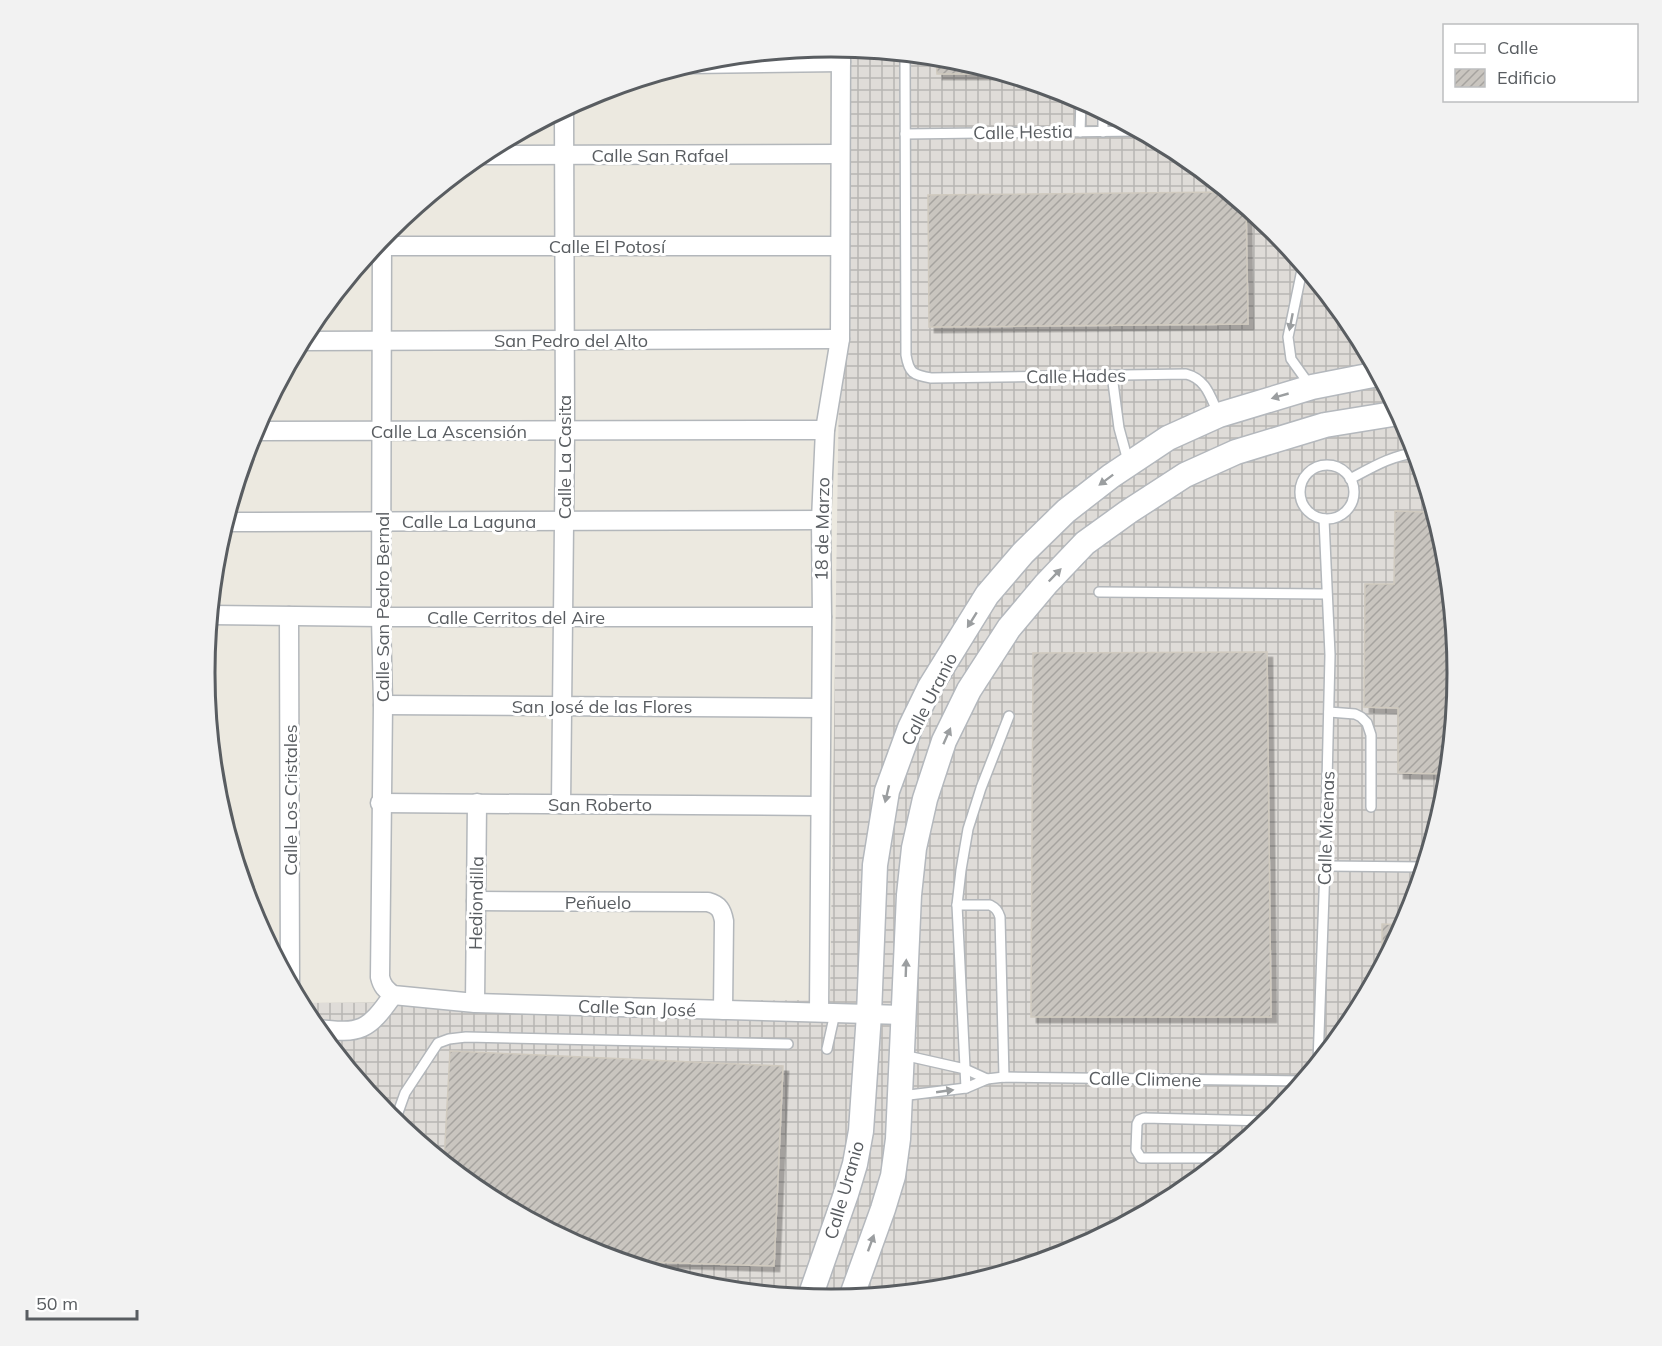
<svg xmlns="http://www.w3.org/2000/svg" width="1662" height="1346" font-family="Mulish,sans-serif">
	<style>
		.industrial { fill: url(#industrial-grid) }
		.building { fill: url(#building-hatch); stroke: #d0cabf; stroke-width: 1.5; filter: url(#shadow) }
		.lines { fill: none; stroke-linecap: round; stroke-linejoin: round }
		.lane-casing { stroke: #b3b7bb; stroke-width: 12 }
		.street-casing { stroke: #b3b7bb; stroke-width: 21 }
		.secondary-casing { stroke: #b4b8bd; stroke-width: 27 }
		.lane { stroke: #fff; stroke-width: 9 }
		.street { stroke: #fff; stroke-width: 18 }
		.secondary { stroke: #fff; stroke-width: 24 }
		.oneway { fill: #9b9ea0 }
		.labels { text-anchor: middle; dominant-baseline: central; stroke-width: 6; stroke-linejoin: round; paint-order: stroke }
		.street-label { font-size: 18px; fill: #595d61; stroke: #fff }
		.rim { fill: none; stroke: #595d61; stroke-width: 3 }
	</style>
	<defs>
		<pattern id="industrial-grid" width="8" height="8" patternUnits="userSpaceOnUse" patternTransform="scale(1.5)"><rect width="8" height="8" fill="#dfdcd8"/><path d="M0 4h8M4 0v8" fill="none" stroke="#b8b6b3"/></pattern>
		<pattern id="building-hatch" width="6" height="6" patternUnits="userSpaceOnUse" patternTransform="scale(1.5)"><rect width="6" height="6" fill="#c9c5bf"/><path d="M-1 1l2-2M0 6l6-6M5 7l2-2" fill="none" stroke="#a6a39f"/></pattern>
		<filter id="shadow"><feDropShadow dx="5.5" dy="5.5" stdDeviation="0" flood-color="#0004"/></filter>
	</defs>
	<rect width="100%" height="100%" fill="#ece9e0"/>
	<polygon class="industrial" points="844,48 954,59 1071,94 1179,152 1274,230 1352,325 1410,434 1446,551 1457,673 1445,796 1410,913 1352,1021 1274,1116 1179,1194 1070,1252 953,1288 831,1299 708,1287 591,1252 483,1194 388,1116 310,1021 300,1003 830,1000"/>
	<g class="building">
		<polygon points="936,57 954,59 1003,74 937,74"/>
		<polygon points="1228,192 1246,207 1248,324 929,327 928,195"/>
		<polygon points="1425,485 1446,551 1457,673 1448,774 1398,773 1398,708 1364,707 1365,584 1394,584 1395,511 1425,512"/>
		<polygon points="1267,652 1271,1017 1031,1017 1033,653"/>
		<polygon points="1382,924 1404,925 1382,964"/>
		<polygon points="450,1051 783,1066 774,1266 621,1261 591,1252 483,1194 444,1162"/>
	</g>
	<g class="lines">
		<g class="lane-casing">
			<g id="lane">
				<path d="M905,54L906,355C909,373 913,375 931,378L1186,374C1206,379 1210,396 1218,413"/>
				<polyline points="1080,132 1081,100"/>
				<polyline points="1103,132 1103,112"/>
				<polyline points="905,134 1140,131"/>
				<polyline points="1303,265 1288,337 1291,359 1311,387"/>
				<polyline points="1112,375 1119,428 1128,461"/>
				<circle cx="1327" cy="492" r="27"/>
				<path d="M1350,479C1371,468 1392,455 1416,453"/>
				<polyline points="1099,592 1326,594"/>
				<polyline points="1329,712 1355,714 1361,717 1367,723 1371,735 1371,807"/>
				<polyline points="1325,866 1424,867"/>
				<path d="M957,905H990C996,908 998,911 1000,917L1004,1077"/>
				<polyline points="827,1049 835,1013"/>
				<polyline points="903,1055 965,1069 987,1079"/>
				<polyline points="1318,1063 1325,866 1330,655 1324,519"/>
				<polyline points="966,1088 957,905 961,870 968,829 981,788 1009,716"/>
				<polyline points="901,1096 966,1088 987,1079 1004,1077 1303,1081"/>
				<polyline points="395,1121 405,1093 438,1043 449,1039 466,1037 788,1044"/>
				<polyline points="1223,1158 1141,1158 1136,1150 1137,1124 1139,1120 1144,1118 1268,1121"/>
			</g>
		</g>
		<g class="street-casing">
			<g id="street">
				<polyline points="691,64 841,62"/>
				<polyline points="480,155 840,154"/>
				<path d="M382,237L381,617L383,705L380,977C382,986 386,990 393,995L475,1003L904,1015"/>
				<polyline points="374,246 840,246"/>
				<polyline points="302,341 840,339"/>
				<polyline points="254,431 825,430"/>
				<polyline points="225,522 821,520"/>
				<polyline points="210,615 381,617 822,617"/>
				<polyline points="289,616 290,984"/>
				<polyline points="383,705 821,708"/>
				<polyline points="380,803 820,806"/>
				<polyline points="561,804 565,431 564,109"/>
				<path d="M476,901L708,902C719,905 722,910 724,921L723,1010"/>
				<polyline points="475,1003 477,803"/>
				<polyline points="819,1012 822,617 821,520 825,430 840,339 841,47"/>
				<path d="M317,1029C361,1034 368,1031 393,995"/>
			</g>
		</g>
		<g class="secondary-casing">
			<g id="secondary">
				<polyline points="810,1297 846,1194 855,1164 861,1131 869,1014 875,865 887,791 910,728 930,687 987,595 1023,553 1066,511 1111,476 1168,438 1219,415 1312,387 1378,374"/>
				<polyline points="851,1298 883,1209 893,1176 898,1139 909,895 914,848 925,799 944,741 969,690 1009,628 1046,584 1085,543 1128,512 1185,475 1236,452 1325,425 1399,413"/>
			</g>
		</g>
		<use href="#lane" class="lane"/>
		<use href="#street" class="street"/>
		<use href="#secondary" class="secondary"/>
	</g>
	<defs><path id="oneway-solid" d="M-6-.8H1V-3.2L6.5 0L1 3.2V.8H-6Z" transform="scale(1.5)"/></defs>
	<g class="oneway">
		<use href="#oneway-solid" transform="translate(1291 322) rotate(101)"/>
		<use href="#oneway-solid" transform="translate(1280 396) rotate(164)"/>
		<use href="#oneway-solid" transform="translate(1106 480) rotate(143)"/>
		<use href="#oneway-solid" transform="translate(1055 575) rotate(-46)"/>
		<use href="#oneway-solid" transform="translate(972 620) rotate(122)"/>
		<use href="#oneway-solid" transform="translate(947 736) rotate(-66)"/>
		<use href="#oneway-solid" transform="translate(887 794) rotate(103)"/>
		<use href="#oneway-solid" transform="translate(906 968) rotate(-88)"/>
		<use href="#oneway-solid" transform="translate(945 1091) rotate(-8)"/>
		<use href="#oneway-solid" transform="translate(871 1243) rotate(-70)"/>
	</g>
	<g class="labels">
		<g class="street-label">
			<text transform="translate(1023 132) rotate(-1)">Calle Hestia</text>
			<text x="660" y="155">Calle San Rafael</text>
			<text x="607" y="246">Calle El Potosí</text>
			<text x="571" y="340">San Pedro del Alto</text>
			<text transform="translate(1076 376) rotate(-1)">Calle Hades</text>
			<text x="449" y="431">Calle La Ascensión</text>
			<text transform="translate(564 457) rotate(-90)">Calle La Casita</text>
			<text x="469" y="521">Calle La Laguna</text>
			<text transform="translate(822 529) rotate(-89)">18 de Marzo</text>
			<text transform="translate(382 607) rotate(-90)">Calle San Pedro Bernal</text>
			<text x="516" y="617">Calle Cerritos del Aire</text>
			<text transform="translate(929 699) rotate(-63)">Calle Uranio</text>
			<text x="602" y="706">San José de las Flores</text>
			<text transform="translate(290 800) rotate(-90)">Calle Los Cristales</text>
			<text x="600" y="804">San Roberto</text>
			<text transform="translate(1326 828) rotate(-88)">Calle Micenas</text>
			<text x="598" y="902">Peñuelo</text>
			<text transform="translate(476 903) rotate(-89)">Hediondilla</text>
			<text transform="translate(637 1008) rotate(2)">Calle San José</text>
			<text transform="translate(1145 1079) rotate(1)">Calle Climene</text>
			<text transform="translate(844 1190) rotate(-74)">Calle Uranio</text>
		</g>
	</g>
	<path d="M0 0H1662V1346H0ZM215 673a616 616 0 1 1 1232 0a616 616 0 1 1-1232 0Z" fill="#f2f2f2" fill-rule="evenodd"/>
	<path class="rim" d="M215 673a616 616 0 1 1 1232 0a616 616 0 1 1-1232 0Z"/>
	<rect x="1443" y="24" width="195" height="78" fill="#ffffff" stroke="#bdbec0" stroke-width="1.5"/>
	<rect x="1455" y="44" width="30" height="9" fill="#ffffff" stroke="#bdbec0" stroke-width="1.5"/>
	<text x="1497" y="54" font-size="18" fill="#595d61">Calle</text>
	<rect x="1455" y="69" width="30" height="18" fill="url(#building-hatch)" stroke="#bdbec0" stroke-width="1.5"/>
	<text x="1497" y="84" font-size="18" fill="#595d61">Edificio</text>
	<path d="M27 1310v9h110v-9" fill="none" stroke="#595d61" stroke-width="3"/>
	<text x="36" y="1310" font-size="18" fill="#595d61" stroke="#ffffff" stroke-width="4.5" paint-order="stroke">50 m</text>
</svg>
